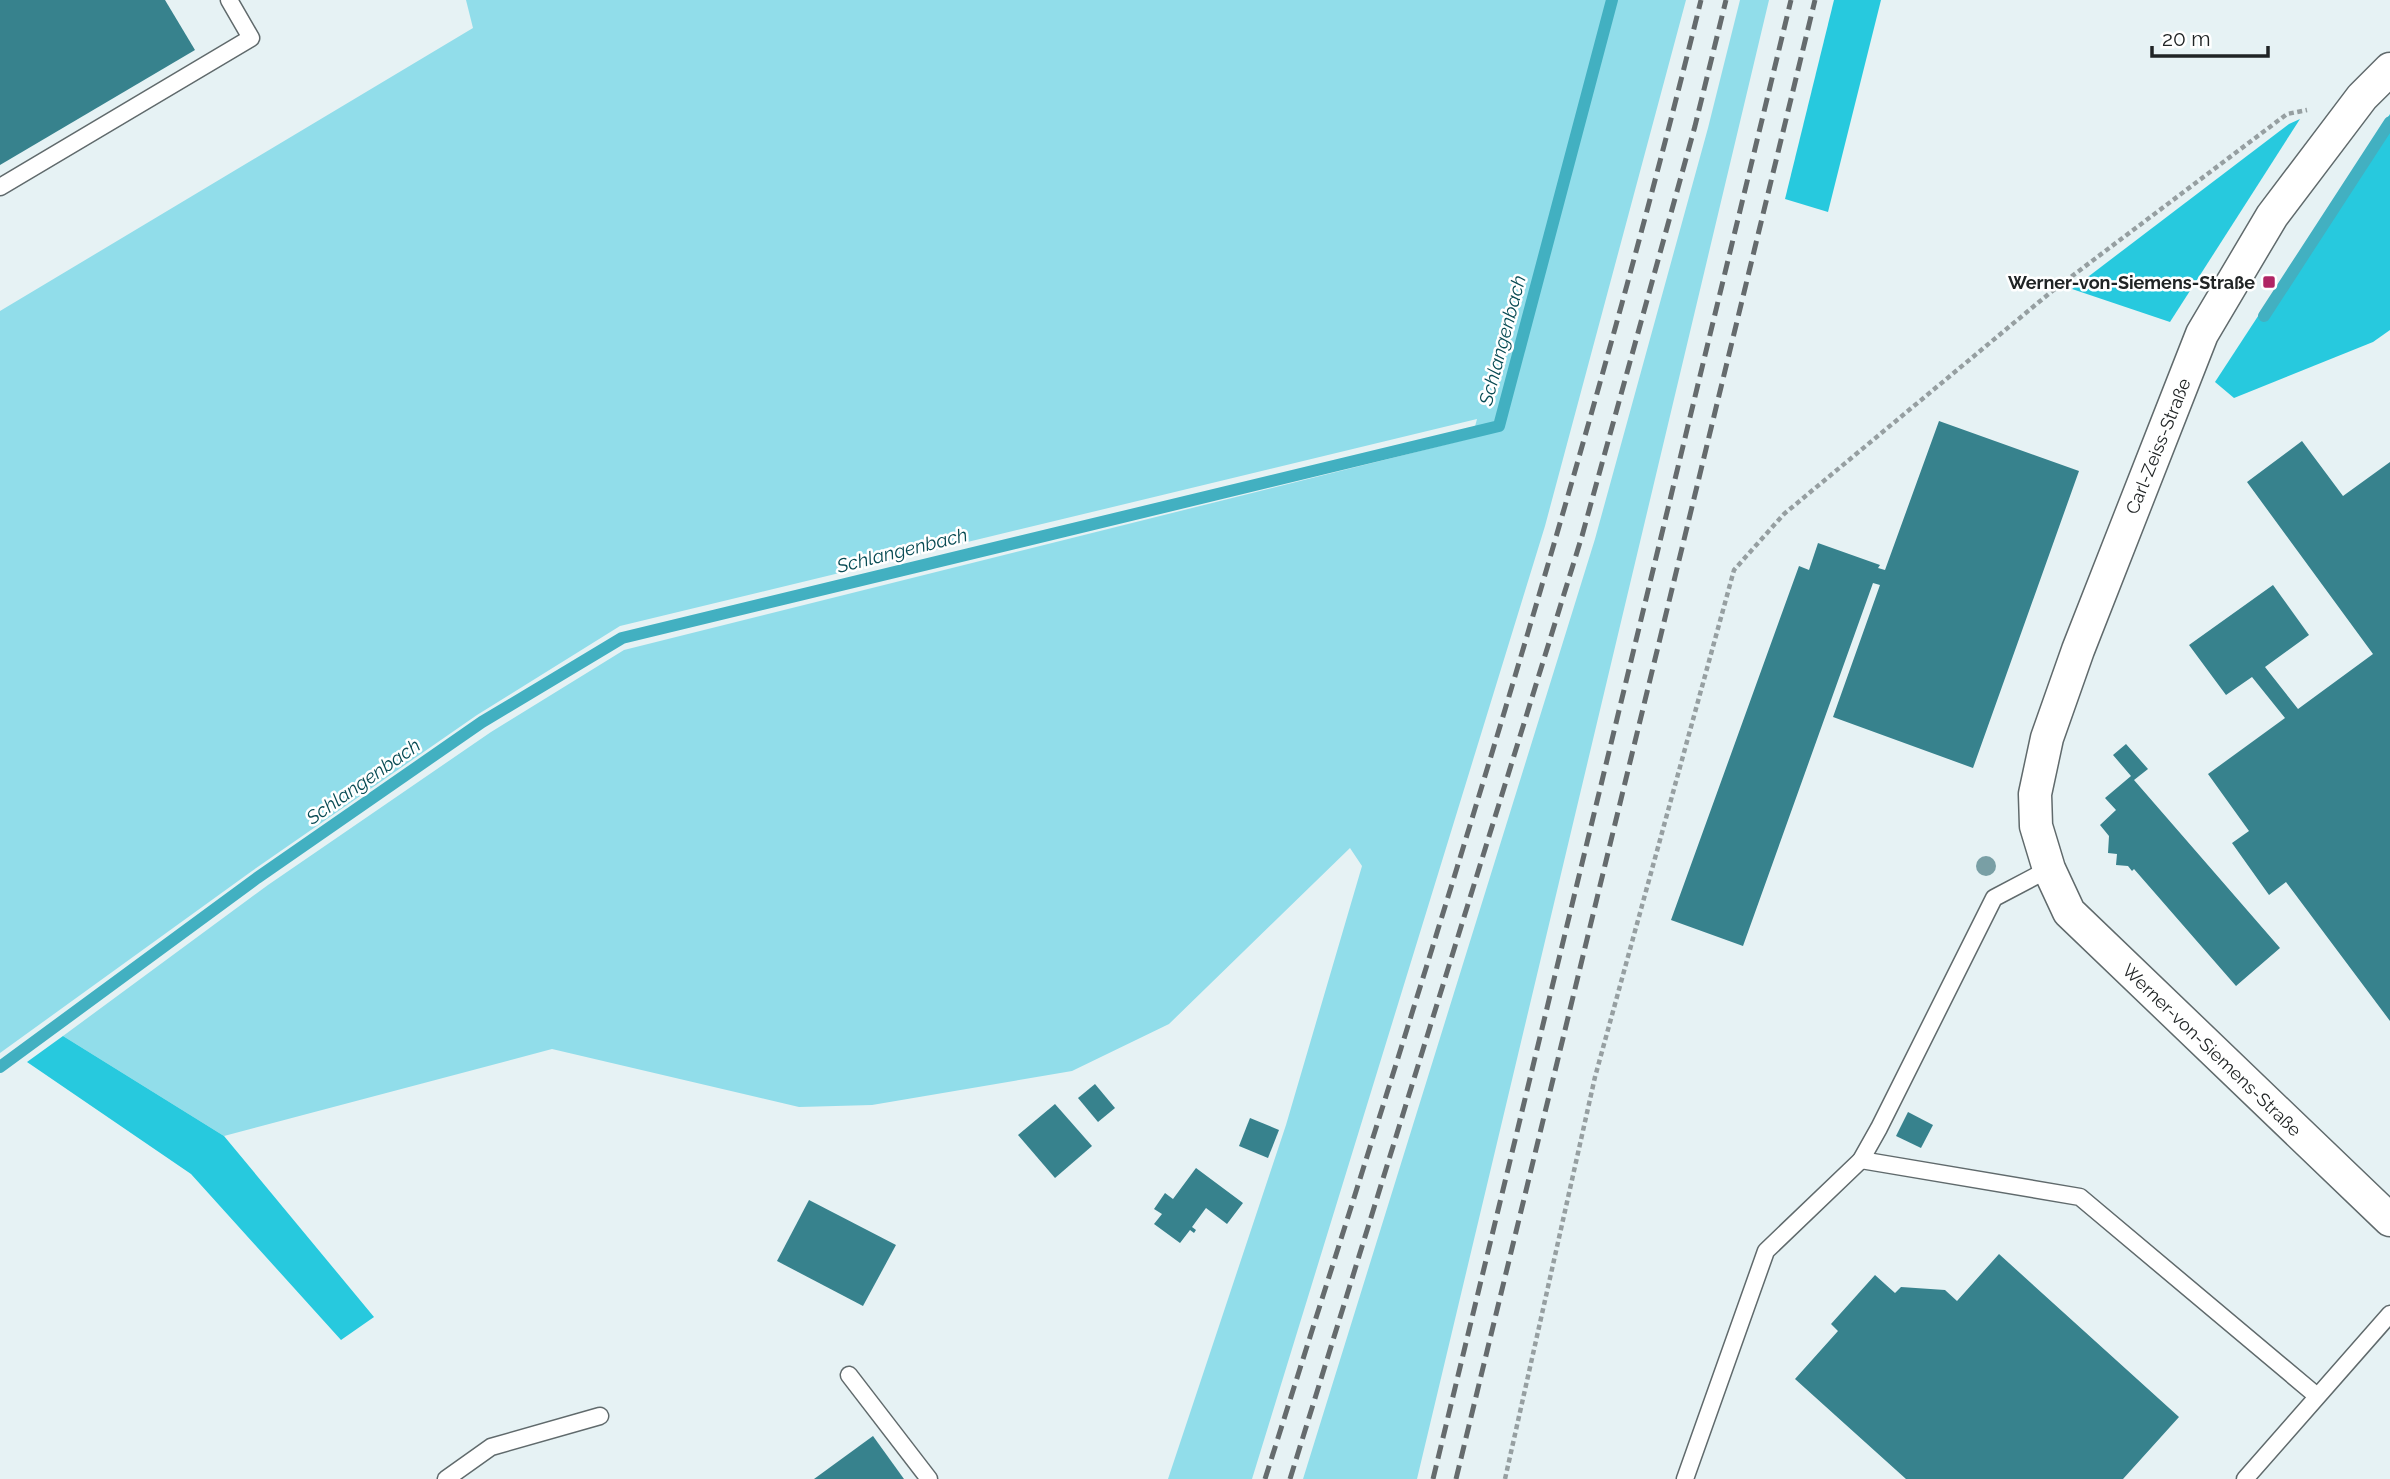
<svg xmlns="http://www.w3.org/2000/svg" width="2390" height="1479" font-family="Raleway,sans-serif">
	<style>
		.green { fill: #91ddea }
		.forest { fill: #27c9de }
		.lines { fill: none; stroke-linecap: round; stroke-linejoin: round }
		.stream { stroke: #42b0c1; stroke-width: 12 }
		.building { fill: #37828d }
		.lane-casing { stroke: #606a6c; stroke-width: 19 }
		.street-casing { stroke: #606a6c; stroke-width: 35 }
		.path { stroke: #969fa1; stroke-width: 4.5; stroke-dasharray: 5 3.5; stroke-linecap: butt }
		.lane { stroke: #fff; stroke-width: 16 }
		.street { stroke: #fff; stroke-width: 32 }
		.rail { stroke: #656b6d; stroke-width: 5; stroke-dasharray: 14 7; stroke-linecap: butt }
		.tree { fill: #799fa5 }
		.poi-dot { fill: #b02564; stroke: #fff; stroke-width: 2.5 }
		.labels { text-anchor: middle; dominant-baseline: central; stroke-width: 5; stroke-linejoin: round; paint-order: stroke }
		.poi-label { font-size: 18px; font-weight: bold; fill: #202425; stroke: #fff; text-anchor: end }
		.street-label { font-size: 18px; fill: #202425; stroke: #fff }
		.water-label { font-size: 19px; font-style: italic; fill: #084b54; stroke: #fff }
	</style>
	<rect width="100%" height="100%" fill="#e6f2f4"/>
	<g class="green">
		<polygon points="466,0 1686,0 1545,526 1252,1479 1168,1479 1286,1125 1362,866 1350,848 1169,1024 1072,1071 872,1105 799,1107 552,1049 224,1136 63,1036 268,885 491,732 624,650 1472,438 1477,419 620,626 477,715 252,871 0,1053 0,311 473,28"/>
		<polygon points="1740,0 1769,0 1417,1479 1303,1479 1595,539 1708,128"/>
	</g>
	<g class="forest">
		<polygon points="1834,0 1881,0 1828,212 1785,199"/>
		<polygon points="2390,114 2390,330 2373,342 2234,398 2215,382"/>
		<polygon points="2300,119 2170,322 2072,289 2289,124"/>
		<polygon points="63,1036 224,1136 374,1317 341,1340 191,1174 27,1062"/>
	</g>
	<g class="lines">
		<g class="stream">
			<polyline points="2264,316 2390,122"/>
			<polyline points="0,1067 257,878 482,722 622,638 1499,426 1612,0"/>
		</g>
	</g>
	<g class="building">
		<polygon points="0,0 165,0 195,50 0,165"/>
		<polygon points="1939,421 2079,471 1973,768 1833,717 1880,585 1873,583 1743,946 1671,920 1799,566 1809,570 1818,543 1880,565 1878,568 1885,570"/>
		<polygon points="2302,441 2343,496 2390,462 2390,1021 2286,882 2269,895 2232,843 2249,831 2208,774 2285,718 2252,677 2226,695 2189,645 2273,585 2309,635 2265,667 2298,709 2373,654 2247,482"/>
		<polygon points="2126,744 2148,769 2134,780 2280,948 2236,986 2134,869 2132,871 2128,866 2116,865 2117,854 2108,853 2109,836 2100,825 2116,810 2105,798 2131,776 2113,755"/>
		<polygon points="1095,1084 1115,1108 1098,1122 1078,1098"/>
		<polygon points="1055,1104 1092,1146 1055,1178 1018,1135"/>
		<polygon points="1908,1112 1933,1125 1921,1148 1896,1136"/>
		<polygon points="1250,1118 1279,1130 1268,1158 1239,1146"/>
		<polygon points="1196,1168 1243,1203 1227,1224 1206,1208 1192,1227 1196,1230 1194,1233 1190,1230 1180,1243 1154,1224 1162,1214 1154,1209 1165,1193 1173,1199"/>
		<polygon points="809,1200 896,1245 863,1306 777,1261"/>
		<polygon points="1999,1254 2179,1417 2123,1479 1906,1479 1795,1379 1838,1331 1831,1324 1875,1275 1895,1293 1901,1287 1945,1290 1957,1301"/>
		<polygon points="873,1436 904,1479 814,1479"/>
	</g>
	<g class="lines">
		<g class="lane-casing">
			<g id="lane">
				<polyline points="0,187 251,38 229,0"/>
				<polyline points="1861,1160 2080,1197 2317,1396"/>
				<polyline points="849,1375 929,1479"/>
				<polyline points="446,1479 491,1447 600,1416"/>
				<polyline points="1685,1479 1766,1251 1861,1160 1879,1128 1994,898 2049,869"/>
				<polyline points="2245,1479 2390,1314"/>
			</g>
		</g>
		<g class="street-casing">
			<g id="street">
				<path id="s1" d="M2390,69L2362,97L2272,216L2202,334L2078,650L2047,738L2035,794L2036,826L2049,869L2069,912L2390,1220"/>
			</g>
		</g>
		<polyline class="path" points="1505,1479 1595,1077 1734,570 1784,514 2051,292 2287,114 2307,110"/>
		<use href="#lane" class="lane"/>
		<use href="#street" class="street"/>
		<g class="rail">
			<path d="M1265,1479C1420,989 1578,499 1701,0"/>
			<polyline points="1290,1479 1582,536 1695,126 1726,0"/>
			<polyline points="1433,1479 1791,0"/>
			<polyline points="1456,1479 1815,0"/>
		</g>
	</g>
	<circle class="tree" cx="1986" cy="866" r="10"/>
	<rect class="poi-dot" x="2262" y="275" width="14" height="14" rx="3.5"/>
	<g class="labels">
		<g class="poi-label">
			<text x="2255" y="282">Werner-von-Siemens-Straße</text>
		</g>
		<g class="street-label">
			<text transform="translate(2158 446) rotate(-68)">Carl-Zeiss-Straße</text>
			<text stroke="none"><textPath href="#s1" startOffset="1139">Werner-von-Siemens-Straße</textPath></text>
		</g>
		<g class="water-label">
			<text transform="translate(1502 340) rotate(-75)">Schlangenbach</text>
			<text transform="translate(902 550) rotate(-14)">Schlangenbach</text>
			<text transform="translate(363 781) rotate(-35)">Schlangenbach</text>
		</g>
	</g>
	<path d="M2152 46v10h116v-10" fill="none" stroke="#202425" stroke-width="3.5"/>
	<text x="2162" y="46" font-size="21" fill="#202425" stroke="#ffffff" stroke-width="5" paint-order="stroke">20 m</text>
</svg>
